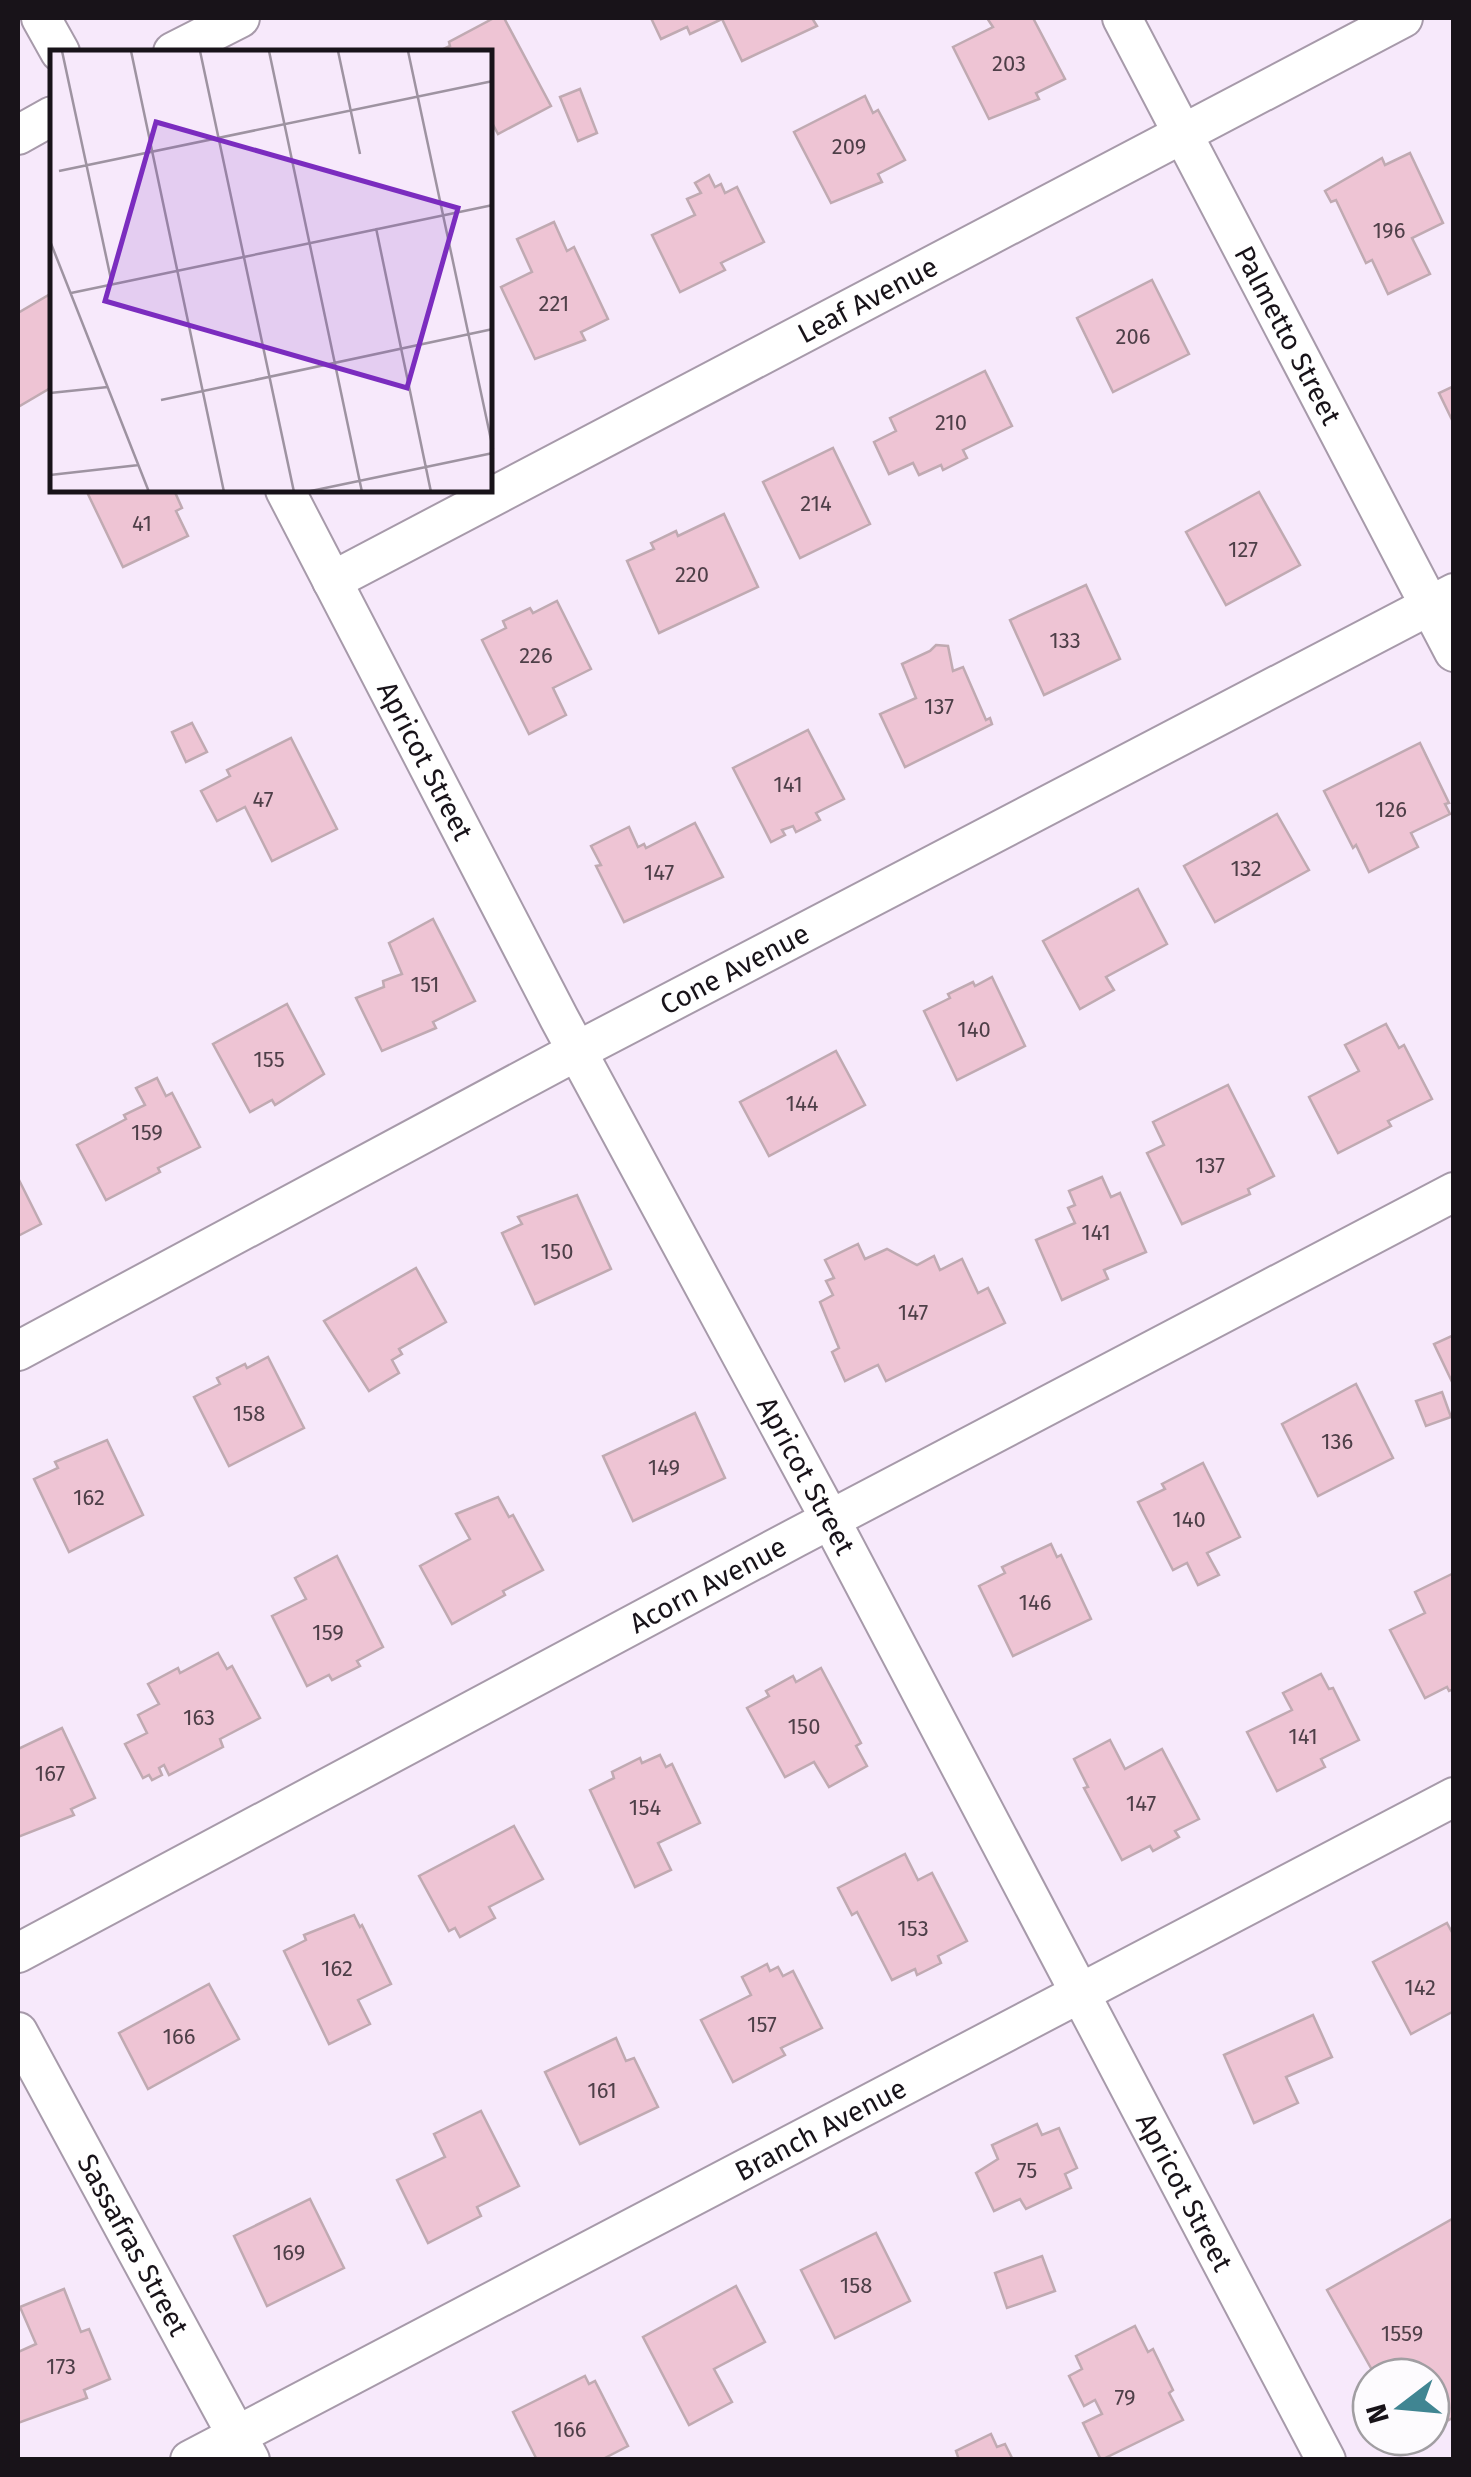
<svg xmlns="http://www.w3.org/2000/svg" width="1471" height="2477" font-family="'Fira Sans',sans-serif">
	<style>
		.building { fill: #eec4d4; stroke: #c0aab2; stroke-width: 2.5 }
		.lines { fill: none; stroke-linecap: round; stroke-linejoin: round }
		.street-casing { stroke: #a79aaa; stroke-width: 42 }
		.street { stroke: #fff; stroke-width: 38 }
		.labels { text-anchor: middle; dominant-baseline: central; stroke-width: 9; stroke-linejoin: round; paint-order: stroke }
		.number-label { font-size: 22px; fill: #4e3f48 }
		.street-label { font-size: 28px; fill: #181319; stroke: #fdfbfe }
		.inset-road { fill: none; stroke: #9e93a1; stroke-width: 2.5 }
		.view { fill: #7b2cbf; fill-opacity: 0.15; stroke: #7b2cbf; stroke-width: 5 }
		.inset-edge { fill: none; stroke: #181319; stroke-width: 5 }
	</style>
	<rect width="100%" height="100%" fill="#f7e9fb"/>
	<g class="building">
		<polygon points="494,18 504,18 551,106 498,134 490,119 490,52 437,52 450,46 449,42"/>
		<polygon points="651,18 812,18 817,26 742,61 722,19 690,34 687,27 661,39"/>
		<polygon points="987,18 1033,18 1065,79 1036,93 1039,99 989,119 953,47 993,27"/>
		<polygon points="580,89 597,133 578,141 560,97"/>
		<polygon points="865,96 873,113 878,110 905,160 878,174 882,182 831,203 794,132"/>
		<polygon points="1410,153 1443,223 1412,238 1430,274 1388,294 1372,260 1366,263 1336,200 1331,202 1325,191 1382,158 1385,165"/>
		<polygon points="709,175 715,187 721,184 725,193 737,187 764,242 721,263 725,270 680,292 652,235 695,215 687,199 701,193 695,183"/>
		<polygon points="554,222 567,251 574,247 608,319 581,332 585,340 535,359 501,287 532,272 517,239"/>
		<polygon points="1152,280 1189,354 1113,392 1077,318"/>
		<polygon points="52,293 52,387 18,407 18,313"/>
		<polygon points="985,371 1012,426 963,450 967,458 943,470 941,465 919,475 913,463 889,474 874,442 896,431 890,418"/>
		<polygon points="1454,386 1454,424 1439,393"/>
		<polygon points="833,448 870,524 800,558 763,482"/>
		<polygon points="86,490 174,490 182,508 176,511 188,536 123,567"/>
		<polygon points="1259,492 1300,565 1226,605 1186,532"/>
		<polygon points="724,514 758,587 659,633 627,561 654,549 651,543 676,531 678,536"/>
		<polygon points="1086,585 1120,659 1044,695 1010,620"/>
		<polygon points="557,601 591,669 553,688 566,715 529,734 482,640 506,628 503,621 530,608 533,613"/>
		<polygon points="936,645 948,646 953,671 963,667 986,720 990,718 992,724 905,767 880,714 916,698 902,664 930,651"/>
		<polygon points="192,723 207,752 186,762 172,732"/>
		<polygon points="808,730 844,799 816,813 820,820 796,832 793,826 782,830 785,835 771,842 733,768"/>
		<polygon points="291,738 337,829 272,861 245,807 217,821 201,791 230,776 227,770"/>
		<polygon points="1420,743 1449,803 1445,804 1450,814 1411,833 1418,847 1369,872 1356,845 1353,848 1324,791"/>
		<polygon points="1277,814 1309,870 1215,922 1184,866"/>
		<polygon points="695,823 723,877 624,922 596,866 601,865 591,846 629,827 638,847 644,844 646,848"/>
		<polygon points="1138,889 1167,944 1106,977 1114,990 1080,1009 1043,941"/>
		<polygon points="433,919 475,1001 433,1022 436,1028 382,1051 356,998 384,987 383,981 402,974 389,943"/>
		<polygon points="992,977 1025,1046 957,1080 924,1011 950,998 948,994 973,982 975,986"/>
		<polygon points="287,1004 324,1074 275,1105 272,1100 250,1112 213,1044"/>
		<polygon points="1386,1024 1399,1048 1404,1045 1432,1099 1388,1121 1391,1126 1338,1153 1309,1097 1359,1071 1345,1045"/>
		<polygon points="836,1051 865,1105 769,1156 740,1102"/>
		<polygon points="157,1078 166,1096 172,1093 200,1147 158,1168 160,1172 106,1200 77,1145 126,1119 124,1115 145,1105 136,1088"/>
		<polygon points="1228,1085 1274,1176 1248,1189 1250,1194 1182,1224 1147,1153 1164,1145 1153,1122"/>
		<polygon points="1102,1177 1111,1197 1120,1193 1146,1252 1104,1270 1108,1279 1062,1300 1036,1240 1075,1223 1068,1208 1075,1205 1069,1191"/>
		<polygon points="18,1178 41,1224 18,1236"/>
		<polygon points="577,1195 611,1269 535,1304 502,1233 522,1224 518,1217"/>
		<polygon points="858,1244 865,1259 887,1249 917,1265 934,1256 940,1270 962,1259 978,1293 988,1288 1005,1323 886,1381 878,1365 845,1381 832,1352 839,1348 820,1302 833,1295 826,1281 834,1278 825,1260"/>
		<polygon points="416,1268 446,1322 399,1349 402,1354 392,1360 399,1373 369,1391 324,1321"/>
		<polygon points="1454,1335 1454,1386 1434,1344"/>
		<polygon points="268,1357 304,1428 229,1466 194,1397 220,1384 217,1378 245,1364 247,1368"/>
		<polygon points="1356,1384 1393,1458 1318,1496 1282,1424"/>
		<polygon points="1442,1392 1451,1417 1426,1426 1416,1401"/>
		<polygon points="695,1413 725,1478 633,1521 603,1456"/>
		<polygon points="107,1440 143,1515 69,1552 34,1479 58,1468 55,1462"/>
		<polygon points="1203,1463 1240,1537 1207,1553 1219,1575 1198,1585 1187,1563 1173,1570 1138,1502 1165,1489 1162,1484"/>
		<polygon points="498,1497 509,1517 513,1515 543,1570 503,1591 505,1595 452,1624 420,1566 470,1539 456,1514"/>
		<polygon points="1051,1544 1057,1557 1061,1555 1091,1619 1013,1656 979,1586 1005,1573 1002,1567"/>
		<polygon points="337,1556 383,1647 357,1661 360,1666 332,1680 329,1675 307,1686 272,1616 306,1599 295,1578"/>
		<polygon points="1454,1573 1454,1689 1449,1691 1447,1687 1425,1698 1390,1630 1425,1613 1415,1592"/>
		<polygon points="218,1653 227,1669 232,1666 260,1718 220,1739 223,1747 169,1775 164,1765 159,1768 162,1775 152,1780 149,1775 143,1778 125,1744 147,1733 138,1715 159,1704 148,1684 178,1668 180,1673"/>
		<polygon points="821,1668 861,1743 856,1746 867,1766 829,1787 814,1762 785,1777 747,1708 769,1696 766,1691 793,1676 796,1682"/>
		<polygon points="1321,1674 1329,1689 1333,1688 1359,1740 1321,1759 1325,1767 1277,1791 1247,1732 1292,1710 1283,1693"/>
		<polygon points="62,1728 95,1798 71,1809 74,1815 18,1837 18,1749"/>
		<polygon points="1110,1740 1125,1769 1162,1749 1199,1819 1175,1831 1179,1837 1153,1851 1150,1846 1122,1860 1084,1788 1088,1787 1074,1759"/>
		<polygon points="660,1755 666,1767 672,1764 700,1823 658,1843 671,1870 635,1887 590,1790 614,1778 612,1772 640,1758 642,1763"/>
		<polygon points="514,1826 543,1879 489,1907 495,1918 460,1937 455,1928 449,1931 419,1876"/>
		<polygon points="905,1854 918,1880 932,1873 967,1941 938,1956 941,1963 917,1975 915,1969 892,1980 857,1912 852,1915 838,1888"/>
		<polygon points="354,1915 360,1927 362,1925 391,1984 358,2000 370,2024 329,2044 284,1951 306,1940 304,1935"/>
		<polygon points="1447,1923 1454,1936 1454,2011 1411,2034 1373,1962"/>
		<polygon points="767,1964 770,1971 778,1967 783,1976 793,1971 822,2028 781,2048 785,2055 733,2082 701,2020 751,1995 742,1977"/>
		<polygon points="209,1984 239,2039 148,2089 119,2033"/>
		<polygon points="1313,2015 1332,2057 1286,2077 1298,2103 1254,2123 1224,2055"/>
		<polygon points="616,2038 626,2061 634,2058 658,2107 580,2144 545,2072"/>
		<polygon points="481,2111 519,2186 477,2207 481,2216 428,2243 397,2180 445,2157 434,2134"/>
		<polygon points="1037,2124 1042,2135 1059,2128 1077,2168 1065,2174 1071,2188 1026,2209 1020,2199 994,2211 976,2173 998,2159 992,2145"/>
		<polygon points="310,2199 344,2268 267,2306 234,2236"/>
		<polygon points="1454,2218 1454,2417 1431,2430 1431,2377 1376,2377 1327,2290"/>
		<polygon points="876,2233 910,2301 835,2338 801,2270"/>
		<polygon points="1042,2256 1055,2291 1007,2308 995,2273"/>
		<polygon points="736,2286 765,2342 714,2369 732,2402 689,2425 643,2337"/>
		<polygon points="64,2289 81,2332 89,2329 110,2379 84,2390 87,2398 18,2423 18,2352 36,2344 20,2307"/>
		<polygon points="1135,2326 1148,2352 1153,2349 1173,2390 1169,2393 1183,2420 1101,2460 1083,2423 1102,2414 1095,2400 1084,2406 1069,2376 1082,2369 1076,2356"/>
		<polygon points="585,2376 589,2384 595,2381 628,2446 601,2460 537,2460 513,2412"/>
		<polygon points="991,2434 997,2447 1005,2444 1013,2460 959,2460 956,2451"/>
	</g>
	<g class="lines">
		<g class="street-casing">
			<g id="street">
				<polyline points="41,18 60,52"/>
				<path id="s1" d="M1122,18L1454,652"/>
				<polyline points="173,52 240,18"/>
				<polyline points="18,135 52,116"/>
				<path id="s2" d="M285,490L559,1018L830,1519L1326,2460"/>
				<path id="s3" d="M332,581L1403,18"/>
				<path id="s4" d="M18,1351L577,1051L1454,593"/>
				<path id="s5" d="M18,1953L795,1538L1454,1192"/>
				<path id="s6" d="M18,2032L250,2460"/>
				<path id="s7" d="M190,2460L1454,1797"/>
			</g>
		</g>
		<use href="#street" class="street"/>
	</g>
	<g class="labels">
		<g class="number-label">
			<text x="1009" y="63">203</text>
			<text x="849" y="146">209</text>
			<text x="1389" y="230">196</text>
			<text x="554" y="303">221</text>
			<text x="1133" y="336">206</text>
			<text x="951" y="422">210</text>
			<text x="816" y="503">214</text>
			<text x="142" y="523">41</text>
			<text x="1243" y="549">127</text>
			<text x="692" y="574">220</text>
			<text x="1065" y="640">133</text>
			<text x="536" y="655">226</text>
			<text x="939" y="706">137</text>
			<text x="788" y="784">141</text>
			<text x="263" y="799">47</text>
			<text x="1391" y="809">126</text>
			<text x="1246" y="868">132</text>
			<text x="659" y="872">147</text>
			<text x="425" y="984">151</text>
			<text x="974" y="1029">140</text>
			<text x="269" y="1059">155</text>
			<text x="802" y="1103">144</text>
			<text x="147" y="1132">159</text>
			<text x="1210" y="1165">137</text>
			<text x="1096" y="1232">141</text>
			<text x="557" y="1251">150</text>
			<text x="913" y="1312">147</text>
			<text x="249" y="1413">158</text>
			<text x="1337" y="1441">136</text>
			<text x="664" y="1467">149</text>
			<text x="89" y="1497">162</text>
			<text x="1189" y="1519">140</text>
			<text x="1035" y="1602">146</text>
			<text x="328" y="1632">159</text>
			<text x="199" y="1717">163</text>
			<text x="804" y="1726">150</text>
			<text x="1303" y="1736">141</text>
			<text x="50" y="1773">167</text>
			<text x="1141" y="1803">147</text>
			<text x="645" y="1807">154</text>
			<text x="913" y="1928">153</text>
			<text x="337" y="1968">162</text>
			<text x="1420" y="1987">142</text>
			<text x="762" y="2024">157</text>
			<text x="179" y="2036">166</text>
			<text x="602" y="2090">161</text>
			<text x="1027" y="2170">75</text>
			<text x="289" y="2252">169</text>
			<text x="856" y="2285">158</text>
			<text x="1402" y="2333">1559</text>
			<text x="61" y="2366">173</text>
			<text x="1125" y="2397">79</text>
			<text x="570" y="2429">166</text>
		</g>
		<g class="street-label">
			<text stroke="none"><textPath href="#s3" startOffset="605">Leaf Avenue</textPath></text>
			<text stroke="none"><textPath href="#s1" startOffset="358">Palmetto Street</textPath></text>
			<text stroke="none"><textPath href="#s2" startOffset="305">Apricot Street</textPath></text>
			<text stroke="none"><textPath href="#s4" startOffset="812">Cone Avenue</textPath></text>
			<text stroke="none"><textPath href="#s2" startOffset="1115">Apricot Street</textPath></text>
			<text stroke="none"><textPath href="#s5" startOffset="782">Acorn Avenue</textPath></text>
			<text stroke="none"><textPath href="#s7" startOffset="712">Branch Avenue</textPath></text>
			<text stroke="none"><textPath href="#s2" startOffset="1925">Apricot Street</textPath></text>
			<text stroke="none"><textPath href="#s6" startOffset="242">Sassafras Street</textPath></text>
		</g>
	</g>
	<g transform="translate(50 50)">
		<rect width="442" height="442" fill="#f7e9fb"/>
		<path class="inset-road" d="M12,1L62,234M81,1L174,442M150,1L244,442M219,1L312,442M288,1L310,104M358,1L443,399M9,121L443,31M326,178L381,442M0,191L99,442M21,243L443,155M0,343L58,337M111,350L443,279M0,425L89,415M256,442L443,403"/>
		<path class="view" d="M106,72L408,158L357,338L55,251Z"/>
		<rect width="442" height="442" class="inset-edge"/>
	</g>
	<rect width="1471" height="2477" fill="none" stroke="#181319" stroke-width="40"/>
	<g transform="translate(1401 2407) rotate(254)"><circle r="48" fill="#fdfbfe" stroke="#a19ea2" stroke-width="2.5"/>
	<path d="M0-8L18 38L0 25L-18 38Z" fill="#408592"/>
	<text y="-15" font-size="28" font-weight="bold" text-anchor="middle" fill="#181319">N</text>
	</g>
</svg>
